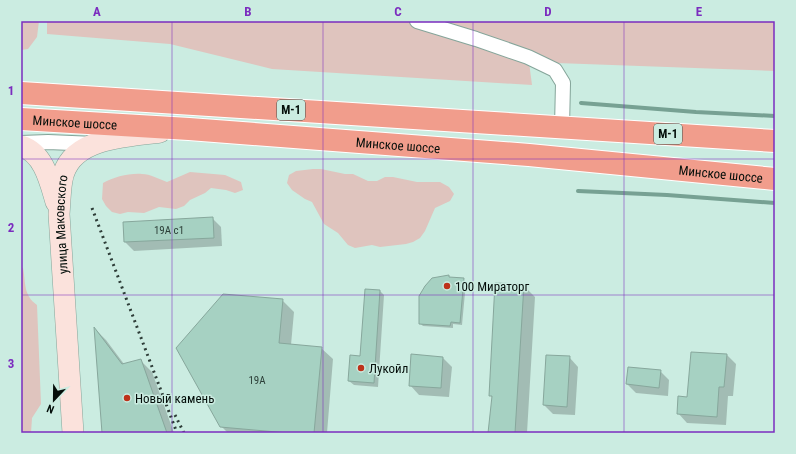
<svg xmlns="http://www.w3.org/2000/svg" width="796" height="454" font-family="'Roboto Condensed',sans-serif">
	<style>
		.green { fill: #dfc4be }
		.shadow { fill: #0003 }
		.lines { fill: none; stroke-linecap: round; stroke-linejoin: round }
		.stream { stroke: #77a193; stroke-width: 4 }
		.building { fill: #a6d1c2; stroke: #87a79c }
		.street-casing { stroke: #85a59a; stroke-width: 16 }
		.secondary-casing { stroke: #85a59a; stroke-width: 22 }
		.highway-casing { stroke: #fff; stroke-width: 24 }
		.street { stroke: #fff; stroke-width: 14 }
		.secondary { stroke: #fbe2dc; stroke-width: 21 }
		.highway { stroke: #f19d8c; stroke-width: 22 }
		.rail { stroke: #2d3c37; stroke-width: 3; stroke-dasharray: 2 4; stroke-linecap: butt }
		.grid { fill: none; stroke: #7b2cbf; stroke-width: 1; stroke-opacity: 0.55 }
		.poi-dot { fill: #bd321a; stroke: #cbece1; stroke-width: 1.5 }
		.labels { text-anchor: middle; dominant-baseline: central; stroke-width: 3; stroke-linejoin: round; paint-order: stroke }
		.number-label { font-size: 11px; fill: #2c3f38 }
		.shield { fill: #cbece1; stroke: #40514a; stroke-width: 1 }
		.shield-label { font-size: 12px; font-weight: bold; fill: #040e0a }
		.street-label { font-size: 13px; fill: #040e0a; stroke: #cbece1 }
		.poi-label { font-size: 13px; fill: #040e0a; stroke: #cbece1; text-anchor: start }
		.neatline { fill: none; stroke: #7b2cbf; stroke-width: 1.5 }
		.grid-label { font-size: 13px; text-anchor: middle; font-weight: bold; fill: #7b2cbf }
	</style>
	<rect width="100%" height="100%" fill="#cbece1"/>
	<g class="green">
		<polygon points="21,21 39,21 37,37 28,49 21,50"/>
		<polygon points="47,21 775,21 775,71 529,62 532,85 272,69 170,44 47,34"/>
		<polygon points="313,169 321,169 345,174 353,174 368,181 377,181 385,177 393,177 417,182 440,182 449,187 454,194 450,201 435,208 425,231 420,238 413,242 406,244 380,247 372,245 355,248 348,245 338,233 324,224 312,202 305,199 292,190 287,183 289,175 296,171"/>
		<path d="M190,172L225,175L241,182L243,190L235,193L226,190L211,188L205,193L190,200L184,206L176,209L159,207L144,213L128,212L120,214L112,212L106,206L102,199L103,183C114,177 129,173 142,174C150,174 159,179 167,182Z"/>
		<path d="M21,267L23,268C26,283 23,295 37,305L41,404L32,418L31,433H21Z"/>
	</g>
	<g class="shadow">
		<polygon points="212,218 221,227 222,246 134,251 125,242"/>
		<polygon points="449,276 450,278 463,279 466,282 462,325 453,324 453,328 423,326 420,323"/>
		<polygon points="523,285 535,297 527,433 489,433 493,398 490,395"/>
		<polygon points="380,291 384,295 378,387 354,385 349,381 361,357"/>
		<polygon points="282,300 294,312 291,345 321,348 333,359 327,433 228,433 221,426"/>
		<polygon points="96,330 106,340 124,364 140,360 152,372 174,433 103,433"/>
		<polygon points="727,355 736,364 733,396 728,396 726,425 687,423 678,413"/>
		<polygon points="569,357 578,367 575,415 553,414 544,405"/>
		<polygon points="443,358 452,367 449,397 419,395 410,385"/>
		<polygon points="660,371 669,380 668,396 636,393 627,384"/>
	</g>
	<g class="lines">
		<g class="stream">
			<polyline points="581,103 696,112 775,116"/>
			<polyline points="578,191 667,195 775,203"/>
		</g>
	</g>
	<g class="building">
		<polygon points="213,217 214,238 124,242 123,222"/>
		<polygon points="449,275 449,277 464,278 460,323 451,322 450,326 419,324 419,296 425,286 432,278"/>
		<polygon points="495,283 524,284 515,433 488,433 492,396 489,396"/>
		<polygon points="365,289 380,290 374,383 348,381 350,355 360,356"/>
		<polygon points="223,294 283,299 279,343 322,347 314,433 288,433 220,427 176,348"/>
		<polygon points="94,327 122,364 141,359 167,433 102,433"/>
		<polygon points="691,352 727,354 724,387 719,387 717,417 677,414 678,396 687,397"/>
		<polygon points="411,354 443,357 441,388 409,386"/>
		<polygon points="546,355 570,356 567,407 543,405"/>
		<polygon points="628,367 661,370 659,388 626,384"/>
	</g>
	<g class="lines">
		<g class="street-casing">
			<g id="street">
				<polyline points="417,21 476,39 528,57 555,70 563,83 562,127"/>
				<polyline points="21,143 48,142 95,144"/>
			</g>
		</g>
		<g class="secondary-casing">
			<g id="secondary">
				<path d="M21,146C44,153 50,182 56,202"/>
				<path id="s1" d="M73,433L59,214C60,203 60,191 62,180C69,137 126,137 160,132"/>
			</g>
		</g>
		<g class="highway-casing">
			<g id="highway">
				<polyline points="21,93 775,141"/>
				<path id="s2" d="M21,119L189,129L529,155L775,179"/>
			</g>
		</g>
		<use href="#street" class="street"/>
		<use href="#secondary" class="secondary"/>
		<use href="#highway" class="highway"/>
		<g class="rail">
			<polyline points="92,208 177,433"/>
			<polyline points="175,415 184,433"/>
		</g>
	</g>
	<path class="grid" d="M172,21V433M323,21V433M473,21V433M624,21V433M21,159H775M21,295H775"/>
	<g class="poi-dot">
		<circle cx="447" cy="286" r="4"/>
		<circle cx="361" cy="368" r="4"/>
		<circle cx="127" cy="398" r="4"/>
	</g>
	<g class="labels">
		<g class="number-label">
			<text x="169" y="230">19А с1</text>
			<text x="257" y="380">19А</text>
		</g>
		<g class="shield">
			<rect x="277" y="100" width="28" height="20" rx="3"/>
			<rect x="654" y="124" width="28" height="20" rx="3"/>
		</g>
		<g class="shield-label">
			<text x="291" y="110">М-1</text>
			<text x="668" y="134">М-1</text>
		</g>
		<g class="street-label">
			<text stroke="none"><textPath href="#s2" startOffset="54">Минское шоссе</textPath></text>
			<text stroke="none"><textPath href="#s2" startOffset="378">Минское шоссе</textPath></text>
			<text stroke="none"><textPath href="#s2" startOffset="702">Минское шоссе</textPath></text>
			<text stroke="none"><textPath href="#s1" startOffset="209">улица Маковского</textPath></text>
		</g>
		<g class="poi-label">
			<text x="455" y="286">100 Мираторг</text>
			<text x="369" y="368">Лукойл</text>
			<text x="135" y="398">Новый камень</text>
		</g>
	</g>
	<rect width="796" height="454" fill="none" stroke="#cbece1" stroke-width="44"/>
	<g transform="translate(54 400) rotate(202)" stroke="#cbece1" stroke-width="3" paint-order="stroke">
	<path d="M0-3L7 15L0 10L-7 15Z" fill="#040e0a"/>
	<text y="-6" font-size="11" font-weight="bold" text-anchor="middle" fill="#040e0a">N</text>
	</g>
	<rect x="22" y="22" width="752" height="410" class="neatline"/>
	<g class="grid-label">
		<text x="97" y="16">A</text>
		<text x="248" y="16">B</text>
		<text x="398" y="16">C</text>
		<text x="548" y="16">D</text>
		<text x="699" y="16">E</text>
		<text x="11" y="95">1</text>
		<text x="11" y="232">2</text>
		<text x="11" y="368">3</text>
	</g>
</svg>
